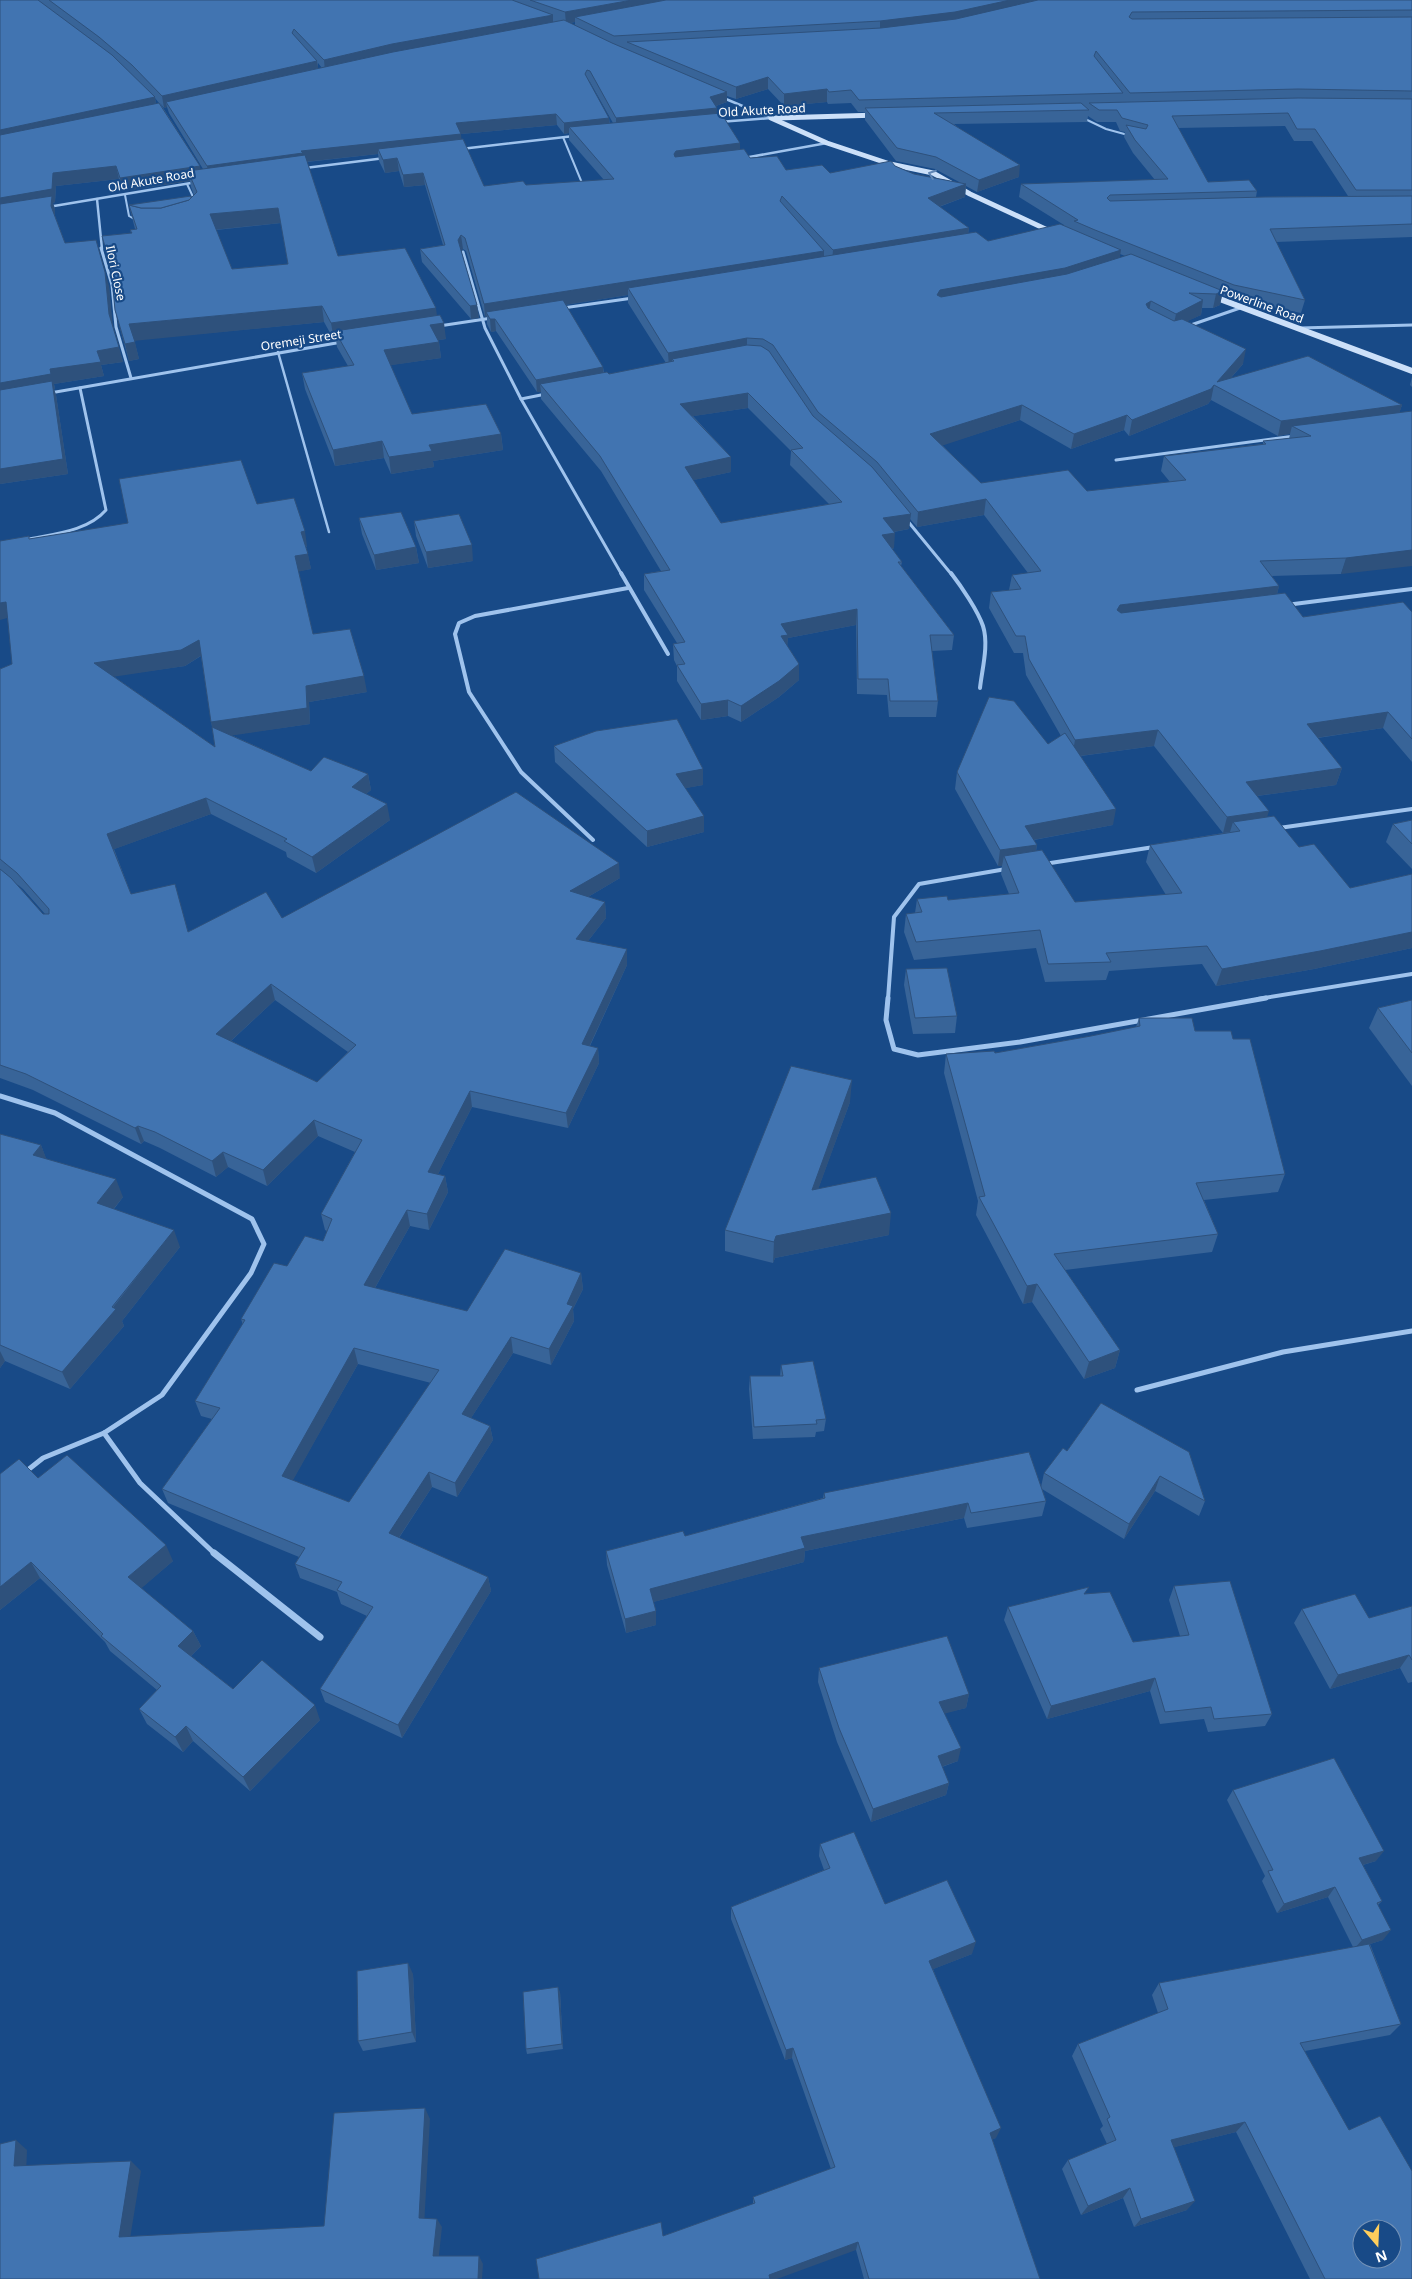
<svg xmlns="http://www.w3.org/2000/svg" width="1412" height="2279" font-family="'Noto Sans',sans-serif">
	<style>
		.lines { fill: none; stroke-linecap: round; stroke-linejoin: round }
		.lane-far1 { stroke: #9fc3ed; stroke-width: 2 }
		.lane { stroke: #9fc3ed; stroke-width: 2.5 }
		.street-far4 { stroke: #9fc3ed; stroke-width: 2.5 }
		.street-far3 { stroke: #9fc3ed; stroke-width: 3 }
		.street-far2 { stroke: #9fc3ed; stroke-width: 4 }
		.street-far1 { stroke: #9fc3ed; stroke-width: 5 }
		.street { stroke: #9fc3ed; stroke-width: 7 }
		.secondary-far1 { stroke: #cce0f9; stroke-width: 5 }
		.secondary { stroke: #cce0f9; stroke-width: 6 }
		.wall { fill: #386498; fill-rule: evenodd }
		.shaded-wall { fill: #2e517c }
		.building { fill: #4174b1; stroke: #2e517c; fill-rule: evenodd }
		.oneway { stroke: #6086b5 }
		.labels { text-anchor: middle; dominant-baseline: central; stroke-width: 4.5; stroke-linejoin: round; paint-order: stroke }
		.far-street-label { font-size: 12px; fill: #fff; stroke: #184a87 }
	</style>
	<rect width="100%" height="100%" fill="#184a87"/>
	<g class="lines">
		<g class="lane-far1">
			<polyline points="1083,118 1106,129 1128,135"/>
			<polyline points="563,137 582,183"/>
			<polyline points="187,184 194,199"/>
			<polyline points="125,195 129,216 136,220"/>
		</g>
		<polyline class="lane" points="278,352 329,532"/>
		<g class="street-far4">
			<polyline points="721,97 769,117"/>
			<polyline points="719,122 771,118"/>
			<polyline points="461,149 574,136"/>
			<polyline points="744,158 827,143"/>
			<polyline points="305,168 385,158"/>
			<polyline points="97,199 102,249"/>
			<polyline points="48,207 197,182"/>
		</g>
		<g class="street-far3">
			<polyline points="101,248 112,285 116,327 131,378"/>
			<polyline points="463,252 485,328 521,399 622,575"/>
			<polyline points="563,308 633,298"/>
			<polyline points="439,326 492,318"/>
			<polyline points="1188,326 1240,308"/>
			<polyline points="1300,328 1412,325"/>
			<polyline points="50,393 342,342"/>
			<polyline points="521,399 546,394"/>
			<polyline points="1116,460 1295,436"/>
			<polyline points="906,519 952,575"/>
			<path d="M25,540C52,534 87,532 106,510L80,388"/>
		</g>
		<g class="street-far2">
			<polyline points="621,573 668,654"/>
			<path d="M951,573C961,586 978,611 983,626C989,645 982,669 980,688"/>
			<polyline points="1286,605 1412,589"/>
			<polyline points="1279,828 1412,809"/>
			<polyline points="593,840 521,772 469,692 455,634 459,623 475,616 628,588"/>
			<polyline points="1044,864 1154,847"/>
			<polyline points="888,999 894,917 919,884 1006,869"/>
			<polyline points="1258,999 1412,974"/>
		</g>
		<g class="street-far1">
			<polyline points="888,998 886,1020 894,1049 918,1055 1020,1042 1266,998"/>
			<polyline points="0,1096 55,1113 252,1219 264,1244 251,1273 162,1395 104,1433 43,1458 24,1473"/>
			<polyline points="1137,1390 1283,1352 1412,1331"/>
			<polyline points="104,1433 140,1483 215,1554"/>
		</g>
		<polyline class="street" points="214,1553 320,1637"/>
		<g class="secondary-far1">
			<polyline points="771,118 827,143 890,164 933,173 970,194 1054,233"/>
			<polyline points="776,118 879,115"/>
		</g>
		<polyline class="secondary" points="1209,295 1412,371"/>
	</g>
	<g class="wall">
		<path d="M0,0H1412V237L1276,242L1305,300L1301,313L1231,299L1222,295L1220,305L1213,308H1202L1201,315L1187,321L1243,364L1230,379L1402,405L1341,574L1272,576L1279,586L1277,594L1303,617L1412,612V762L1383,728L1318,738L1342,768L1336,785L1257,796L1267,817L1299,847L1350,888L1412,874V948L1314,969L1216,986L1202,964L1109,971L1106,980L1045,982L1036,948L914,960L904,932L906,914L915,913L917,899L948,900L1009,894L1001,874L1002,866H998L955,789L957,772L1048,744L1061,736L1026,675L1023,653H1014L989,608L991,592L1009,590L1012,575L1028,573L984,515L917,527L910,519L909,529L894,532V548L892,549L902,562L901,566L954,635L952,650L932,651L938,701L936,717H889L887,695L857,694L856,625L788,638L787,646L799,664V680L779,697L741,722L728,716L701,720L677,681V666L674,660L673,644L677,643L644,590V574L661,571L601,471L541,399V392H537L496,331L491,332L487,324V317H485L466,251L463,249L461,250L477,305L479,318L471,319L422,262L420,249L443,245L425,185L404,187L399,171L385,173L379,161L378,154L307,162L338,256L437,316L446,339L438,340L439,342L441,358L390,365L412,414L501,434L503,450L433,461L434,467L391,474L384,458L335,466L305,389L302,373L348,366L337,347L336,340H334L324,322L134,340L139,359L129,361L115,310L112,272L102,236L131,233L130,230L135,229L129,205L191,198L194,195L191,187L190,181L123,191L119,179L56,186L55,202L53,203L55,209V216L65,243L109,286L112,324L123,362L101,365L104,376L54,384L55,389H54L56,395L68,474L0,484ZM575,22V25L570,23ZM318,63L322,68H318ZM589,81L590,82L613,123L610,124L609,118ZM768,89L784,106L827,102L828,104L851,103L858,112H865V120L896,161L935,169L961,183L914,174L895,166L830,173L786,170L750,158L740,149V143L717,113L716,106L727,102V96L736,99ZM155,98L159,103H156ZM160,103L164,108L167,107L169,113L203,169L200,170V166ZM1088,116L1097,122H1116L1120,131L1125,132L1124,137L1133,153L1155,180L1021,184L1019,197L1064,225L988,241L968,234L969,228L939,207L965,197L966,186L977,192L1019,177L954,124L1087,122ZM557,125L564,134L569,133V140L604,180L526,185L484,186L461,139V134ZM1285,126L1294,141H1312L1348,196L1256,197L1257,191L1208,182L1178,128ZM281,223L288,264L232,269L216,230ZM1120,254L1125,256L1120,258ZM628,295V303L666,363L609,374L604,372L603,367L565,305ZM1211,400L1278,436L1290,434L1289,439L1263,441V444L1164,456L1161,471L1170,482L1087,491L981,483L942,445L1020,420L1071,449L1124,430L1129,436L1208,404ZM748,408L791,451L790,465L829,504L721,523L693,480L731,472V457L693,416ZM1154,746L1223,833L1150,845L1146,862L1166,895L1075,902L1036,851L1037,845L1034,840L1113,825L1081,756Z"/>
		<polygon points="1412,377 1412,387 1410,385"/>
		<path d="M257,504L307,546L306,547L311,569L298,571L313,634L367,692L309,702L310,724L231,735L311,771L368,774L371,790L366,794L390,820L316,873L287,857L286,852L211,814L114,849L131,894L188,931L282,918L620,878L588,897L605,902L606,918L588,941L627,965L590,1046L598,1048L599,1063L568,1128L472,1107L438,1174L445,1176L448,1192L429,1230L410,1226L375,1288L467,1311L581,1273L583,1289L573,1309L574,1321L551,1365L513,1353L471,1418L490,1426L493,1440L457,1497L432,1487L399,1538L488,1577L491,1591L402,1738L325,1702L320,1689L367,1616L341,1604L337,1592L300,1578L295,1564L299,1557L168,1503L162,1489L212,1419L201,1416L195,1401L243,1325L241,1319L287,1266L323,1241L327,1231L325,1230L321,1214L355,1152L318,1136L267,1186L228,1167L216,1177L160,1148L144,1141L141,1144L33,1090L0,1078V669L12,664L29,539ZM201,656L212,727L215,747L113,676L185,666ZM17,884L23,889L45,914H43ZM275,1000L348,1052L317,1082L231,1041ZM358,1364L431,1383L349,1502L292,1481Z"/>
		<polygon points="359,518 416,547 419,563 376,570 362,534"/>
		<polygon points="414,521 473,561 428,568 416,536"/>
		<polygon points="554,746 703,785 685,788 704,832 647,847 555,762"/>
		<polygon points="1412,820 1412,869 1386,842 1393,824"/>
		<polygon points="906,969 957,1016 955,1033 913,1034 904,985"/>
		<polygon points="1412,1000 1412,1086 1369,1028 1378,1008"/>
		<polygon points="1139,1018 1233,1039 1285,1174 1278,1192 1204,1200 1218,1234 1212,1252 1065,1270 1120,1350 1115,1368 1084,1379 1032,1302 1023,1304 976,1215 978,1201 944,1073 946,1054 995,1053 1091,1036 1136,1027"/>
		<polygon points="850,1102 818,1189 889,1235 775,1258 773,1263 725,1251 725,1230"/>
		<polygon points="0,1134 41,1145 46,1159 123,1197 114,1209 180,1247 122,1321 124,1326 70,1389 5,1361 0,1368"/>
		<polygon points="781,1365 826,1419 824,1431 816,1432 815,1437 753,1439 749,1389 750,1376 780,1376"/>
		<polygon points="1101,1403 1205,1501 1199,1516 1155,1491 1124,1539 1042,1489 1046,1501 1042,1516 967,1528 964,1518 805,1551 804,1562 653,1602 656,1611 656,1625 626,1633 607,1565 606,1551 685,1536 823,1498 824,1493 1041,1487 1044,1473 1067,1451"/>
		<polygon points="0,1474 38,1478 173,1561 141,1588 193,1631 201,1646 191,1656 233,1689 320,1720 250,1791 193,1741 183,1752 147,1724 139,1709 157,1690 110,1651 105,1642 40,1578 0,1610"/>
		<polygon points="1174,1586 1272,1714 1265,1726 1208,1732 1204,1719 1160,1724 1150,1691 1047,1719 1004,1620 1008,1607 1086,1594 1133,1642 1180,1636 1169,1600"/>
		<polygon points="1412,1606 1412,1682 1408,1683 1400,1668 1330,1689 1294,1623 1302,1609 1369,1618"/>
		<polygon points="819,1668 969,1694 966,1708 944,1713 958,1761 942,1767 949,1783 946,1795 871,1822 837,1742 818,1682"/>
		<polygon points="1233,1790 1376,1861 1363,1865 1382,1901 1378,1905 1383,1940 1370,1944 1401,2024 1390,2035 1305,2051 1412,2279 1310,2279 1236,2132 1174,2147 1187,2210 1134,2227 1123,2198 1081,2215 1062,2169 1068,2160 1107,2144 1100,2129 1103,2126 1072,2056 1078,2044 1158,2013 1152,1995 1159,1983 1353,1947 1328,1897 1277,1913 1262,1881 1265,1876 1227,1800"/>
		<polygon points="820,1844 885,1904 972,1954 933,1969 996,2138 992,2139 1040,2279 864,2279 856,2250 663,2236 753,2204 753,2197 831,2169 792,2058 785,2060 731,1919 731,1907 824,1870 819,1856"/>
		<polygon points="413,1974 416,2042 363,2051 358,2041"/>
		<polygon points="560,1992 563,2049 527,2054 526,2049"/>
	</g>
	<g class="shaded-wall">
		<polygon points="632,0 667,0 575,17 575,22 566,24 565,12"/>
		<polygon points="1010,0 1059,0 880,33 880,21"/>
		<polygon points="553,15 553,26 325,71 324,60 392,44"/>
		<polygon points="317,61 319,73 166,102 167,107 164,108 162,96"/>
		<polygon points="768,77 768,89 736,99 736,87"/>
		<polygon points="827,89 827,102 784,106 784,94"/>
		<polygon points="727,92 727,102 710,108 710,97"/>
		<polygon points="155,97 157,110 0,143 0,130"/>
		<polygon points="717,108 717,119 616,129 616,118"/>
		<polygon points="556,114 557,125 461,134 462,145 378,149 378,154 304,162 209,178 207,166 301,151 456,123"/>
		<polygon points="609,118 610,129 569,127 569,133 564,134 564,123"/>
		<polygon points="740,143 740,156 677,164 674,154 676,151"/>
		<polygon points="397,158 399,171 385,173 383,160"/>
		<polygon points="1020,165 1019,177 977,192 979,180"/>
		<polygon points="116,166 119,179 56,186 55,202 53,203 55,209 55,219 0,212 0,198 53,173"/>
		<polygon points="200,166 202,179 188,171 190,181 123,191 120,178"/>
		<polygon points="423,173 425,185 404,187 403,175"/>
		<polygon points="966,184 965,197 927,211 928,198"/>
		<polygon points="278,208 281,223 213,230 210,214"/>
		<polygon points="969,228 967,241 832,263 833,250"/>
		<polygon points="461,235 463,249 460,253 458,240"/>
		<polygon points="1121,250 1119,264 936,310 937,295 940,290"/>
		<polygon points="824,251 824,264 628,288 628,295 488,317 486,312 487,317 485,317 484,304"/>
		<polygon points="105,272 109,286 113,328 109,314"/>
		<polygon points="1223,291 1220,305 1213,308 1216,294"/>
		<polygon points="1203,300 1201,315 1173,328 1176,314"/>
		<polygon points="1151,301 1148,316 1146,304"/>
		<polygon points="477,305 479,318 471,319 470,306"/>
		<polygon points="322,306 324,322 133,341 129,324"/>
		<polygon points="436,308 438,324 444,323 446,339 432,341 335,331 336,340 334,340 331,323"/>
		<polygon points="490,319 495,319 496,331 491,332"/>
		<polygon points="747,338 747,353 674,361 672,359 672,367 669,367 668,353"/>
		<polygon points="135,342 139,359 129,361 125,344"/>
		<polygon points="439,342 441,358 386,366 384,350"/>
		<polygon points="119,347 123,362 101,365 104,376 54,384 55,389 54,389 56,395 68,474 0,484 0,383 50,369 97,351"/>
		<polygon points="1246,349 1243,364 1221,389 1217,382"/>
		<polygon points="603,367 604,380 540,384 541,392 537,392 536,380"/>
		<polygon points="1214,385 1211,400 1208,404 1129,436 1132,420"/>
		<polygon points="748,393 748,408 681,418 680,404"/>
		<polygon points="1022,405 1020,420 929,450 930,434"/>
		<polygon points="1402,405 1397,420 1292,426 1290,434 1278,436 1281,421"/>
		<polygon points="1127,415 1124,430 1071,449 1074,434"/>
		<polygon points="501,434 503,450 433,461 434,467 391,474 389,457 429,445"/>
		<polygon points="382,441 384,458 335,466 333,450"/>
		<polygon points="731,457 731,472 685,482 685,467"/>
		<polygon points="986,499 984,515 917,527 918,512"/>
		<polygon points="911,514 909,529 882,534 883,518"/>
		<polygon points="305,531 307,546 304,547 301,532"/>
		<polygon points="895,533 894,548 881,551 882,535"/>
		<polygon points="472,545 473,561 428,568 426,552"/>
		<polygon points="416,547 419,563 376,570 374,555"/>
		<polygon points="1412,550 1412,566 1341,574 1346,558"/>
		<polygon points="308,554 311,569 297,572 295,556"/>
		<polygon points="1279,586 1275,602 1117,621 1117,610 1120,605"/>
		<polygon points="6,602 11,617 0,620 0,603"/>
		<polygon points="857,609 856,625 788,638 787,650 780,651 781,624"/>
		<polygon points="199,640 202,655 185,666 99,679 94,663"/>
		<polygon points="799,664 799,680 779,697 741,722 741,706"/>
		<polygon points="364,676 367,692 309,702 310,724 215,738 211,722 306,686"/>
		<polygon points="728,700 728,716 701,720 701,704"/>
		<polygon points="1388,712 1383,728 1302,740 1307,724"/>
		<polygon points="1158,730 1154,746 1072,757 1075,740"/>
		<polygon points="1342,768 1336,785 1242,798 1246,782"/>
		<polygon points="703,769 703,785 676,790 676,774"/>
		<polygon points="368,774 371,790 355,803 352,787"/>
		<polygon points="206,798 211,814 112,850 107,834"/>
		<polygon points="387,804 390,820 316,873 312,857"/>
		<polygon points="1116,809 1113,825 1022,842 1025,826"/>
		<polygon points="1269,811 1264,827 1233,822 1230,832 1223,833 1227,817"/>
		<polygon points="704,816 704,832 647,847 647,831"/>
		<polygon points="1037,845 1034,861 1004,856 1002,866 998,866 1000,850"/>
		<polygon points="619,863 620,878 571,907 570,891"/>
		<polygon points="605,902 606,918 577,955 576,939"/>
		<polygon points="1412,932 1412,948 1314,969 1216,986 1222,969"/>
		<polygon points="627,949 627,965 583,1060 582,1044"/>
		<polygon points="271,984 275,1000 221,1050 216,1034"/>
		<polygon points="598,1048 599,1063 568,1128 566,1113"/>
		<polygon points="852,1080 850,1102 810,1212 812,1190"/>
		<polygon points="470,1091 472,1107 431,1188 428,1172"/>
		<polygon points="314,1120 318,1136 267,1186 263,1170"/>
		<polygon points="138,1126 144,1141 141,1144 135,1128"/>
		<polygon points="41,1145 48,1163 33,1155"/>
		<polygon points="223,1152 228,1167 216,1177 212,1161"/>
		<polygon points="445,1176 448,1192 429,1230 427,1214"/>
		<polygon points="116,1179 123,1197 104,1221 97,1203"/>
		<polygon points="407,1210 410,1226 368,1300 364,1285"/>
		<polygon points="891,1213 889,1235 775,1258 773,1263 774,1242 776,1236"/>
		<polygon points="174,1230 180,1247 122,1321 124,1326 70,1389 62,1372"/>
		<polygon points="581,1273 583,1289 573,1309 574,1321 551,1365 549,1349 567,1304"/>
		<polygon points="1037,1284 1032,1302 1023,1304 1027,1286"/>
		<polygon points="511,1337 513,1353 464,1429 462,1414"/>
		<polygon points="354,1348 358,1364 287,1491 282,1476"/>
		<polygon points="1120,1350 1115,1368 1084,1379 1089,1362"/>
		<polygon points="0,1351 5,1361 0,1368"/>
		<polygon points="490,1426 493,1440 457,1497 455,1483"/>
		<polygon points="429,1472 432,1487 392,1548 389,1533"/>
		<polygon points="1160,1476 1155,1491 1124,1539 1129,1524"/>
		<polygon points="968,1503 964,1518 805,1551 804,1562 650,1603 650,1589 801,1537"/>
		<polygon points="166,1545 173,1561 136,1593 128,1577"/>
		<polygon points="31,1562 40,1578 0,1610 0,1587"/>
		<polygon points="488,1577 491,1591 402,1738 398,1725"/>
		<polygon points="656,1611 656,1625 626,1633 625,1619"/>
		<polygon points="193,1631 201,1646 186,1661 178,1646"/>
		<polygon points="1409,1655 1400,1668 1330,1689 1338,1675"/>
		<polygon points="1155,1678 1150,1691 1047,1719 1051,1706"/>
		<polygon points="969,1694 966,1708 936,1716 939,1702"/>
		<polygon points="315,1705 320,1720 250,1791 243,1777"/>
		<polygon points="186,1726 193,1741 183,1752 175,1737"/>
		<polygon points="961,1748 958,1761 935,1769 938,1756"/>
		<polygon points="949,1783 946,1795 871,1822 873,1809"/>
		<polygon points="1384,1851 1376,1861 1352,1868 1359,1858"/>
		<polygon points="1335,1887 1328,1897 1277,1913 1284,1904"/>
		<polygon points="1391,1930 1383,1940 1354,1949 1362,1940"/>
		<polygon points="976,1942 972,1954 926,1972 929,1961"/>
		<polygon points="408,1963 413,1974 416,2042 412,2032"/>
		<polygon points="558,1987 560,1992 563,2049 562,2044"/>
		<polygon points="793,2048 792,2058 785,2060 786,2050"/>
		<polygon points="425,2108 430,2119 424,2227 419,2218"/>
		<polygon points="1245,2122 1236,2132 1163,2150 1171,2140"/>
		<polygon points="1001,2128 996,2138 985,2142 990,2133"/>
		<polygon points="16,2140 27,2150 26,2176 14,2166"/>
		<polygon points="131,2161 141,2171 129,2245 119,2237"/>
		<polygon points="1130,2188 1123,2198 1081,2215 1088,2206"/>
		<polygon points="1195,2201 1187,2210 1134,2227 1141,2219"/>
		<polygon points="437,2219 442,2227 438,2264 433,2256"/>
		<polygon points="858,2242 856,2250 777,2279 768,2279 769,2275"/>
		<polygon points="479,2256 483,2264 482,2279 478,2279"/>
	</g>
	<g class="building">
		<polygon points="0,0 38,0 112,55 155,97 0,130"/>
		<polygon points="49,0 512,0 553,15 392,44 324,60 294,29 292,33 317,61 162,96 132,65 99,37"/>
		<polygon points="530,0 632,0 565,12"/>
		<polygon points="666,0 1010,0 955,12 880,21 614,36 575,17"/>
		<polygon points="1038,0 1412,0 1412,10 1132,12 1129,17 1132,19 1412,17 1412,91 1298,89 1130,93 1096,51 1094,56 1123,93 859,100 851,90 829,92 827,89 784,94 768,77 736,87 627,42 881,28 956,19"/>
		<polygon points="564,20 612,43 727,92 710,97 717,108 616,118 590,71 587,70 585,74 609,118 564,123 556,114 456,123 461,134 301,151 303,153 207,166 166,102 393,52"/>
		<polygon points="1298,98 1412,99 1412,190 1356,190 1315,129 1297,129 1288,113 1172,116 1208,182 1249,180 1257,191 1110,195 1107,198 1110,201 1265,197 1412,196 1412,224 1270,229 1305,300 1234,285 1095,230 1074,221 1078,220 1021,184 1168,179 1135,140 1126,125 1146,129 1148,125 1122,118 1117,110 1099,110 1089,103"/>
		<polygon points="159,103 200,166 120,178 116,166 53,173 52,189 0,198 0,135"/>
		<polygon points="1081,103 1089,110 934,113 1020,165 979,180 936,157 897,148 865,108"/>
		<polygon points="721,113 740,143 676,151 674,154 675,157 744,149 750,158 777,156 786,170 822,165 830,173 891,161 895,166 914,174 966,184 928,198 969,228 833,250 782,196 780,201 824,251 484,304 465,238 461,235 458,240 477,305 470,306 420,249 445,245 423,173 403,175 397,158 383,160 378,149 463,139 484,186 523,181 526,185 614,179 569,127"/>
		<path d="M305,155L338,256L405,248L436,308L331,323L322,306L129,324L135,342L125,344L115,310L111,268L102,236L132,233L130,230L137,229L129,205L141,208H161L189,200L197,192L188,171ZM278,208L288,264L232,269L210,214Z"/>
		<polygon points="52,196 51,206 65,243 96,240 105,272 109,314 119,347 97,351 101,362 50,369 51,374 0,383 0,204"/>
		<polygon points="191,196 191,198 189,200 161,208 141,208 129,205"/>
		<polygon points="1060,224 1121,250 1065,268 940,290 937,295 941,297 1067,274 1131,254 1223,291 1216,294 1189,293 1203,300 1176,314 1151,301 1146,304 1148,308 1174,321 1182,319 1246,349 1217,382 1308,356 1402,405 1281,421 1214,385 1211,389 1132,420 1127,415 1074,434 1022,405 930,434 981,483 1068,470 1087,491 1186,480 1164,456 1266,444 1263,441 1311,436 1292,426 1412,411 1412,550 1346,558 1260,561 1279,586 1120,605 1117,610 1121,613 1285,593 1303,617 1403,602 1412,612 1412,739 1388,712 1307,724 1342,768 1246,782 1269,811 1227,817 1158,730 1075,740 1029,659 1025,636 1016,636 991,592 1021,589 1012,575 1041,571 986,499 918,512 877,462 818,412 773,345 763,339 747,338 668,353 628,288 976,232 988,241"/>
		<polygon points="563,300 603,367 536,380 495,319 490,319 486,312"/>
		<polygon points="440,315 444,323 430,325 439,342 384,350 412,414 486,404 501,434 429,445 432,451 389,457 382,441 333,450 302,373 354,365 335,331"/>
		<path d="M747,345L761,346L769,351L813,416L872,467L911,514L883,518L895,533L882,535L902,562H898L954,635H930L938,701H890L888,679H858L857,609L781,624L788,635L781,636L799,664L779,681L741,706L728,700L701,704L677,665L685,664L673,644L685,642L644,574L670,570L600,456L540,384L607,372L609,374L674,361L672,359ZM748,393L803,448L791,450L842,502L721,523L685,467L731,457L680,404Z"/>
		<polygon points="52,381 63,459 0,469 0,390"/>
		<path d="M241,460L257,504L294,498L305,531L301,532L308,554L295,556L313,634L350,629L364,676L306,686L307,708L211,722L199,640L181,650L94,663L215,747L212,727L311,771L324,757L368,774L352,787L387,804L312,857L284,841L287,839L206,798L107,834L131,894L175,884L188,932L266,892L282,918L516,792L619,863L570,891L605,902L576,939L627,949L582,1044L598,1048L566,1113L470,1091L428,1172L445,1176L427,1214L407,1210L364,1285L467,1311L505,1249L581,1273L567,1304L573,1306L549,1349L511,1337L462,1414L490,1426L455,1483L429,1472L389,1533L488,1577L398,1725L320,1689L373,1607L337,1590L342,1582L295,1564L305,1548L162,1489L220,1408L195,1401L245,1320L241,1319L274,1263L287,1266L305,1236L323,1241L332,1219L321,1214L362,1140L314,1120L263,1170L223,1152L212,1161L155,1132L138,1126L135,1128L26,1074L0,1065V869L11,878L43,914H49V909L17,873L0,859V669L12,664L6,602L0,603V541L29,536V539L128,523L119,479ZM271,984L356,1045L317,1082L216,1034ZM354,1348L439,1370L349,1502L282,1476Z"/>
		<polygon points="401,512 416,547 374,555 359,518"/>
		<polygon points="459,514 472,545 426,552 414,521"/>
		<polygon points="989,697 1014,701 1048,744 1065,733 1116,809 1025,826 1037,845 1000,850 957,772"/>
		<polygon points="677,719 703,769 676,774 704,816 647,831 554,746 596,731"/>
		<polygon points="1274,816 1299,847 1314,844 1350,888 1412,874 1412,932 1320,951 1222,969 1207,946 1106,953 1111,962 1048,964 1040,930 916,942 906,914 922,912 917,899 947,896 948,900 1019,893 1004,856 1042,850 1075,902 1182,893 1150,845 1240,831 1233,822"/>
		<polygon points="1412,820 1412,844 1393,824"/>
		<polygon points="947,968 957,1016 915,1018 906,969"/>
		<polygon points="1412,1000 1412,1053 1378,1008"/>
		<polygon points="1139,1018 1192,1018 1195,1031 1231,1031 1233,1039 1250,1039 1285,1174 1196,1183 1218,1234 1054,1254 1120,1350 1089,1362 1037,1284 1027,1286 979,1197 985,1196 946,1054 994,1051 995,1053 1091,1036 1140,1026"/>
		<polygon points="791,1066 852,1080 812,1190 876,1177 891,1213 776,1236 774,1242 725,1230"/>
		<polygon points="0,1134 41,1145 33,1155 116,1179 97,1203 174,1230 112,1307 116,1309 62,1372 0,1345"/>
		<polygon points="813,1361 826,1419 816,1420 817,1424 754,1427 750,1376 783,1376 781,1365"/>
		<polygon points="1101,1403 1189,1452 1205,1501 1160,1476 1129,1524 1044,1473 1063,1448 1067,1451"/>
		<polygon points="1029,1452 1046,1501 971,1513 968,1503 801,1537 805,1548 650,1589 656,1611 625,1619 606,1551 683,1531 685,1536 825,1498 824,1493"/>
		<polygon points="67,1455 166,1545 128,1577 193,1631 178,1646 233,1689 262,1660 315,1705 243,1777 186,1726 175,1737 139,1709 161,1686 101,1636 103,1634 31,1562 0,1587 0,1474 19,1459 38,1478"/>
		<polygon points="1230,1581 1272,1714 1214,1719 1211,1707 1165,1712 1155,1678 1051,1706 1008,1607 1089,1587 1084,1594 1110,1592 1133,1642 1189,1635 1174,1586"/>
		<polygon points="1355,1594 1369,1618 1412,1606 1412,1660 1409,1655 1338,1675 1302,1609"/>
		<polygon points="947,1636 969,1694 939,1702 961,1748 938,1756 949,1783 873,1809 839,1728 819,1668"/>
		<polygon points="1334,1758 1384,1851 1359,1858 1382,1901 1377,1903 1391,1930 1362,1940 1335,1887 1284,1904 1268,1871 1273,1870 1233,1790"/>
		<polygon points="854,1832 885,1904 947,1880 976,1942 929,1961 1001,2128 990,2133 1040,2279 869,2279 858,2242 769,2275 770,2279 539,2279 536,2259 661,2222 663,2236 755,2203 753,2197 835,2167 793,2048 786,2050 731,1907 830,1868 820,1844"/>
		<path d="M1369,1944L1401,2024L1300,2043L1349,2130L1380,2116L1412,2171V2279H1325L1245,2122L1171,2140L1195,2201L1141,2219L1130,2188L1088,2206L1068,2160L1116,2140L1107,2119L1110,2117L1078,2044L1168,2009L1159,1983ZM1362,2229H1392V2259H1362Z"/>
		<polygon points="408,1963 412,2032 358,2041 357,1971"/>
		<polygon points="558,1987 562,2044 526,2049 523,1992"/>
		<polygon points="425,2108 419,2218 437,2219 433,2256 479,2256 478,2279 0,2279 0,2144 16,2140 14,2166 131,2161 119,2237 324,2226 334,2113"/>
	</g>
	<defs><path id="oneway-chevron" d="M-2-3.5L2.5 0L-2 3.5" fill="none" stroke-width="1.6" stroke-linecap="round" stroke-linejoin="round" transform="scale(1.25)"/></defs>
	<use class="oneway" href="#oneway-chevron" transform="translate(932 174) rotate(-160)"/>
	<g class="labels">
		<g class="far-street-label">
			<text transform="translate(762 110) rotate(-3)">Old Akute Road</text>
			<text transform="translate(151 180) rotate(-10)">Old Akute Road</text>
			<text transform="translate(116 273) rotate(78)">Ilori Close</text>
			<text transform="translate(1262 304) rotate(20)">Powerline Road</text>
			<text transform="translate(301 340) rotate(-9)">Oremeji Street</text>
		</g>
	</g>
	<g transform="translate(1377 2244) rotate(161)"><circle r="24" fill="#184a87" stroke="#7492b7"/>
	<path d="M0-4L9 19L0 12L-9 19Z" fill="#ffce5c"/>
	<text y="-8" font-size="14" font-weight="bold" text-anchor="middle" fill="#ffffff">N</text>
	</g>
</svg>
